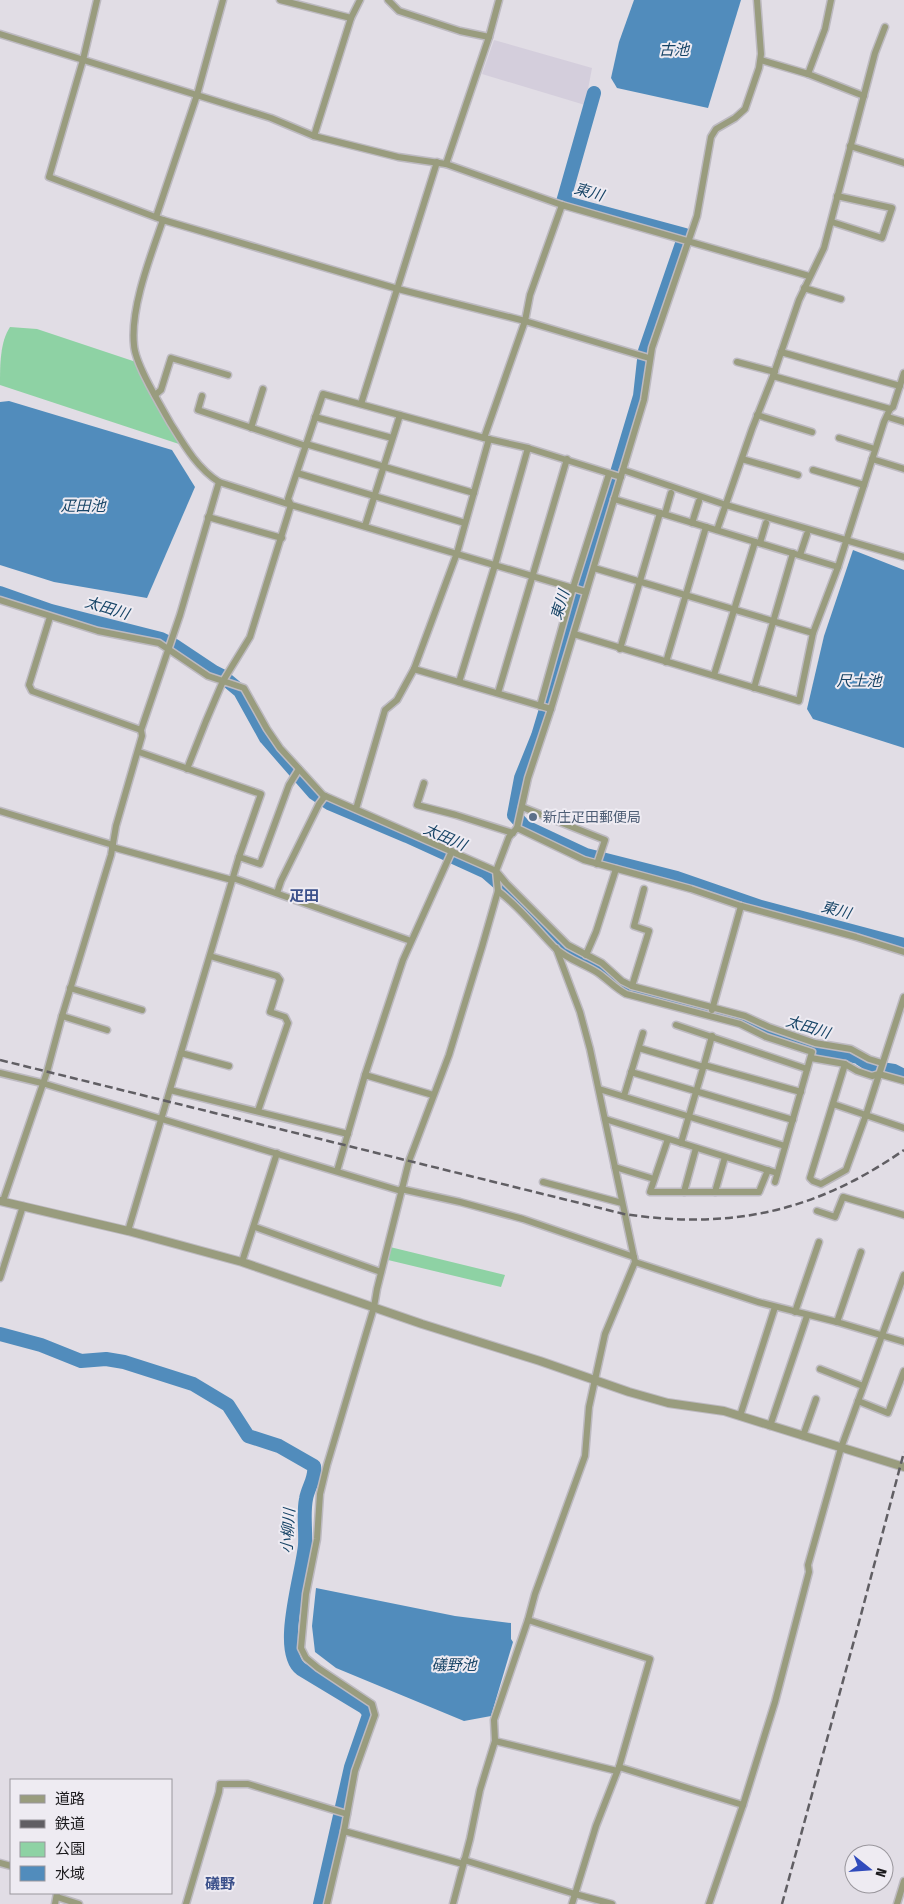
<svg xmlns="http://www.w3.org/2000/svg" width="904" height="1904" font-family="'Fira Sans Condensed','Noto Sans JP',sans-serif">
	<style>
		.built { fill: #d4cedc }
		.green { fill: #8ed2a4 }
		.water { fill: #518cbc }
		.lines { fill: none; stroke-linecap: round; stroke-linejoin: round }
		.river { stroke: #518cbc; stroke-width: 14 }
		.minor-casing { stroke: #bdbac1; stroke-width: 9 }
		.tertiary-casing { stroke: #bdbac1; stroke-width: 10 }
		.minor { stroke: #999c7e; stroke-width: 6 }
		.tertiary { stroke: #999c7e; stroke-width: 8 }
		.rail { stroke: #605e63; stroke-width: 2.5; stroke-dasharray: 8 4; stroke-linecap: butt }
		.service-dot { fill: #5c6f8a; stroke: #eeebf2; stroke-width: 2 }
		.labels { text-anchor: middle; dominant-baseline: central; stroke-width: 4; stroke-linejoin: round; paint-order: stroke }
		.service-label { font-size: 14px; fill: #4e5e75; stroke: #eeebf2; text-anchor: start }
		.water-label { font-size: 15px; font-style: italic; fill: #174466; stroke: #eeebf2 }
		.neighbourhood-label { font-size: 15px; font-weight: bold; fill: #3c518b; stroke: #eeebf2 }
	</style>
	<rect width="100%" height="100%" fill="#e1dde5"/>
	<polygon class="built" points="494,40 592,68 585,105 482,74"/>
	<g class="green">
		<path d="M10,327L37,329L136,362L179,444L0,385C0,365 0,342 10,327Z"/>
		<polygon points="390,1247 505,1275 501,1287 388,1260"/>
	</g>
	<g class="water">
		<polygon points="634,0 741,0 708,108 617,88 611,78 619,42"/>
		<polygon points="9,401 172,450 195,487 147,598 54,582 0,565 0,402"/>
		<polygon points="853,550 904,570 904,748 813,719 807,709 824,636"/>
		<polygon points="316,1588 455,1616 511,1623 511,1639 513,1642 491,1716 464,1721 336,1668 315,1652 312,1626"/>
	</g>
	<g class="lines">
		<g class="river">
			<polyline points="594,93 563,202 685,235 645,351 640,396 538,736 521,778 514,815 524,826 586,855 677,878 761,907 904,945"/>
			<polyline points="0,593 51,611 161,639 175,646 214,672 222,676 240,691 266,738 314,793 329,803 407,836 486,872 509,892 555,940 573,954 608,974 626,989 743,1020 767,1031 813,1047 858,1057 875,1068 894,1071 904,1076"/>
			<path d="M0,1334L41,1345L81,1361L106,1359L124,1362L193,1384L228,1405L248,1436L279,1446L314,1466C316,1478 308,1487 306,1499C303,1514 306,1530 305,1545C303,1572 277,1651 301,1669L364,1707L367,1710L369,1715L351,1767L320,1904"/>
		</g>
		<g class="minor-casing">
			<g id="minor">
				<polyline points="97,0 83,60 49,177 163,220 398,289 525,321 649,358"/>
				<polyline points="280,0 351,18"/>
				<polyline points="388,0 399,11 460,31 489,37"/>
				<polyline points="0,34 271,118 314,136 398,157 446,164 562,205 809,276"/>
				<polyline points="761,60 808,74 864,96"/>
				<polyline points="808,74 825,29 831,0"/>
				<polyline points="314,136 351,18 360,0"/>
				<polyline points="850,146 904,163"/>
				<polyline points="446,164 489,37 499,0"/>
				<polyline points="156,217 197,95 223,0"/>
				<path d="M163,220C151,255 130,308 134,345C135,364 161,406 171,424C184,445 197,468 219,482L291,505L250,637L223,681L206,721L187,769"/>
				<polyline points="832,222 882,238 892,208 837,196"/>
				<polyline points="804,288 841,299"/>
				<polyline points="781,352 900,386"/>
				<polyline points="737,362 775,372"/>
				<polyline points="773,376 890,409"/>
				<polyline points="155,395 161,390 171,358 228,375"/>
				<polyline points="202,396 198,410 306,446"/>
				<polyline points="361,404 437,162"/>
				<polyline points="757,415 812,432"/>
				<polyline points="315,417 392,438"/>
				<polyline points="888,417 904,422"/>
				<polyline points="251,428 263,389"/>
				<polyline points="484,438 525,321 530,295 562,205"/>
				<polyline points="839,438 875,449"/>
				<polyline points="306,444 474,493"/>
				<polyline points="742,459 798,475"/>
				<polyline points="872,459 904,469"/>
				<polyline points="623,470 726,505 904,557"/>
				<polyline points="813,470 864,485"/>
				<polyline points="297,473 465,523"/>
				<polyline points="614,499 838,567"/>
				<polyline points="665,514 671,493"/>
				<polyline points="208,517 282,538"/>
				<polyline points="692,523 699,501"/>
				<polyline points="365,526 400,415"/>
				<polyline points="717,530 752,429 773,376 799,300 824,248 875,53 885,27"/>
				<polyline points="760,543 766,523"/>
				<polyline points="800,555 807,534"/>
				<polyline points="594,568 813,633"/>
				<polyline points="586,592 291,505 288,499 323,394 484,438 528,448 621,477"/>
				<polyline points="0,600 98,631 159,643 208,676 244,688 267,729 280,748 323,795 496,871 506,883 568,945 602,963 622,981 632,986 745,1016 769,1027 815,1043 851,1049 869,1059 882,1063"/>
				<polyline points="50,617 29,685 32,691 141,730"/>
				<polyline points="574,634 799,701 813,633 838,567 884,422 890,409 893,407 904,373"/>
				<polyline points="620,649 660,513"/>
				<polyline points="666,662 706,527"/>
				<polyline points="414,669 551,709"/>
				<polyline points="714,675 755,542"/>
				<polyline points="459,682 495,565 528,448"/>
				<polyline points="754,688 793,553"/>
				<polyline points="498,693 567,459"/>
				<polyline points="540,706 573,588 609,474"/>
				<polyline points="424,783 417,805 456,815 513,833"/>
				<polyline points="522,807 605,840 597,864"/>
				<polyline points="356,809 385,710 397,700 414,669 457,553 489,439"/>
				<polyline points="0,811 113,845"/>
				<polyline points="517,828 584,860 691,889 741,906 856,937 904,952"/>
				<polyline points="112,847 232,880"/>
				<polyline points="239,857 260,864 289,785 299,769"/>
				<polyline points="233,878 411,941"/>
				<path d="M498,891C520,907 536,929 555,948C568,960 584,964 598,973C608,980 615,988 626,994L740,1024L766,1037L812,1052L775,1182"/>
				<polyline points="277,893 281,881 319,804 325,796"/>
				<polyline points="586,955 596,932 616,869"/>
				<polyline points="210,956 277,976 280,980 270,1012 285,1017 288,1023 258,1111"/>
				<polyline points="632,986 649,931 634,926 644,889"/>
				<polyline points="70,988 142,1010"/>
				<polyline points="712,1010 741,906"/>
				<polyline points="62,1016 107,1030"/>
				<polyline points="676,1025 807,1069"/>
				<polyline points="639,1048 703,1067"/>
				<polyline points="181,1053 229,1066"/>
				<polyline points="811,1058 845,1064 857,1071 872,1076 879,1074 904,1081"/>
				<polyline points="845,1064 810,1178 813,1181 821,1184 846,1170 866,1115 904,997"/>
				<polyline points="704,1065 712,1036"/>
				<polyline points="631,1072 793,1120"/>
				<polyline points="0,1073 42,1083 401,1191"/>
				<polyline points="365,1075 433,1095"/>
				<polyline points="599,1089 785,1146"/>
				<polyline points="170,1090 348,1134"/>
				<polyline points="624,1096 643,1033"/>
				<polyline points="833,1104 904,1128"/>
				<polyline points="605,1119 777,1173"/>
				<polyline points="668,1139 650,1192 759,1192 768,1170"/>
				<polyline points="681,1143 704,1065 801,1092"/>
				<polyline points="615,1167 654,1179"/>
				<polyline points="337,1171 365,1075 403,960 452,851"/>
				<polyline points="543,1182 622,1203"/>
				<polyline points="401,1189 460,1202 523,1219 634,1257"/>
				<polyline points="684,1192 696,1148"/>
				<polyline points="715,1192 725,1157"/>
				<polyline points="3,1201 47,1072 62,1016 111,855 116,826 142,736 141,730 180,615 219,482"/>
				<polyline points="817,1211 835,1217 843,1197 904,1215"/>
				<polyline points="255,1227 381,1272"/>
				<polyline points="128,1231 239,857 261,794 139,752"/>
				<polyline points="242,1262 277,1153"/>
				<polyline points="635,1262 758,1302 837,1322 904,1342"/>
				<polyline points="0,1278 23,1206"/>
				<polyline points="795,1312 819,1242"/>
				<polyline points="837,1322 861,1252"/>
				<polyline points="820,1369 863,1386"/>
				<polyline points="858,1401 888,1413 904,1371"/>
				<polyline points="740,1416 775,1307"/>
				<polyline points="770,1426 807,1316"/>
				<polyline points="803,1436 816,1399"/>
				<polyline points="528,1620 650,1659 619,1767 596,1826 572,1904"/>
				<polyline points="495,1741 617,1771"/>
				<polyline points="619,1767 743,1805"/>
				<polyline points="344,1831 463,1864"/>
				<polyline points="464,1860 575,1894 612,1904"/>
				<polyline points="0,1863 11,1866"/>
				<polyline points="57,1897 79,1904"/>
				<polyline points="55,1904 57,1893"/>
				<polyline points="186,1904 219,1792 220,1784 248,1784 347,1814"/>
				<polyline points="327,1904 344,1831 355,1771 375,1715 372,1704 318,1668 306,1658 301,1648 306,1594 317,1539 320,1494 327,1465 374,1307 377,1289 409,1161 449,1055 482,947 498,891 496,871 509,837 517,828 528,778 551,709 644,400 652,348 697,216 711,137 716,129 735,118 745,109 759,68 761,54 757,0"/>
				<polyline points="453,1904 470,1839 480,1790 495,1741 494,1720 528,1620 535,1594 585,1456 589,1407 605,1334 635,1262 590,1049 580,1012 556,948"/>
				<polyline points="709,1904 743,1805 775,1702 809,1572 808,1565 841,1448 904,1275"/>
				<polyline points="897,1904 904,1881"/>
			</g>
		</g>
		<g class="tertiary-casing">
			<polyline id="tertiary" points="0,1201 128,1231 242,1262 422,1324 540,1361 629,1392 668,1403 724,1411 904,1467"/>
		</g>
		<use href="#minor" class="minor"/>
		<use href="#tertiary" class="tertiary"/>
		<g class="rail">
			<path d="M0,1060L624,1214C731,1230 815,1212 904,1150"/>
			<polyline points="782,1904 858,1626 904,1452"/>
		</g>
	</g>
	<circle class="service-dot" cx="533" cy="817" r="5"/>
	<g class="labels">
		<g class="service-label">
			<text x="543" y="817">新庄疋田郵便局</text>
		</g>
		<g class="water-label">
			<text x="674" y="50">古池</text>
			<text transform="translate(589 192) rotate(16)">東川</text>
			<text x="83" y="506">疋田池</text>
			<text transform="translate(560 605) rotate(-73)">東川</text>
			<text transform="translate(107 608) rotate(17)">太田川</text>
			<text x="859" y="681">尺土池</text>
			<text transform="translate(445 837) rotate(24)">太田川</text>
			<text transform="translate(836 910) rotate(15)">東川</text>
			<text transform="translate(808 1027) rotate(17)">太田川</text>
			<text transform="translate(288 1531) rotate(-86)">小柳川</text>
			<text x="454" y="1665">礒野池</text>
		</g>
		<g class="neighbourhood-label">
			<text x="304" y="896">疋田</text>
			<text x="220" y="1884">礒野</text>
		</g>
	</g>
	<rect x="10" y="1779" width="162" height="115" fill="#eeebf2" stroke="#9a979d"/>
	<rect x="20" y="1795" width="25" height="8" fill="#999c7e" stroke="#9a979d"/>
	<text x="55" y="1804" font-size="15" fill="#1b1a1d">道路</text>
	<rect x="20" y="1820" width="25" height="8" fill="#605e63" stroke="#9a979d"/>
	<text x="55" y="1829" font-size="15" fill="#1b1a1d">鉄道</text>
	<rect x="20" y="1842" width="25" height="15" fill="#8ed2a4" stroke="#9a979d"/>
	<text x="55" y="1854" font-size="15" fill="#1b1a1d">公園</text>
	<rect x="20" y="1866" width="25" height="15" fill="#518cbc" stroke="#9a979d"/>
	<text x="55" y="1879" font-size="15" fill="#1b1a1d">水域</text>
	<g transform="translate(869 1869) rotate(107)"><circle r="24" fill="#eeebf2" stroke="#9a979d"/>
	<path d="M0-4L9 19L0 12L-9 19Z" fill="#304bbc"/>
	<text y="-8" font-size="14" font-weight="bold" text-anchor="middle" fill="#1b1a1d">N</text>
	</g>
</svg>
